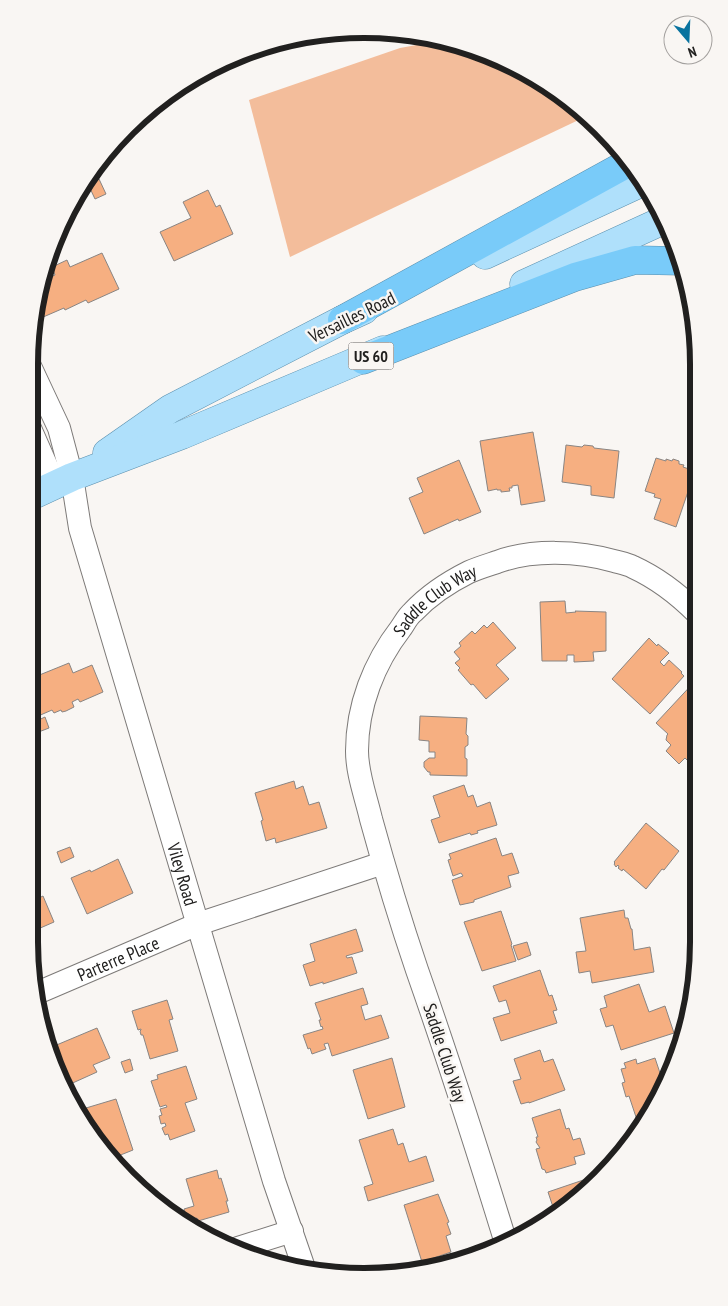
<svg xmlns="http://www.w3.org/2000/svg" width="728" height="1306" font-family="'PT Sans Narrow',sans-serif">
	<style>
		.water { fill: #f3bd9b }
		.building { fill: #f6af81; stroke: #898583 }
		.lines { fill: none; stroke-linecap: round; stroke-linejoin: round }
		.minor-casing { stroke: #7d7a78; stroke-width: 24 }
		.major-casing { stroke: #5a8fad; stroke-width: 29 }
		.highway-casing { stroke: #5a8fad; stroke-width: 29 }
		.minor { stroke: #fff; stroke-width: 22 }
		.major { stroke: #afe0fb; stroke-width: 28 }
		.highway { stroke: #79cbf9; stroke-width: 28 }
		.labels { text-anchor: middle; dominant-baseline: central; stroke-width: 5; stroke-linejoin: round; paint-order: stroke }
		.shield { fill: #f9f6f3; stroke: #62605f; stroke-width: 1 }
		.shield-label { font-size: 16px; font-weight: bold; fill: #21201f }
		.street-label { font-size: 18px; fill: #21201f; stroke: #f9f6f3 }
		.rim { fill: none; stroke: #21201f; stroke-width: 6 }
	</style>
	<rect width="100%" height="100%" fill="#f9f6f3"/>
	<polygon class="water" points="444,40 472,47 532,74 587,116 290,257 249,100 400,48"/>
	<g class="building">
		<polygon points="99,179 106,194 95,199 88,184"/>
		<polygon points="208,190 216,207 220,205 233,234 174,261 160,232 191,218 183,202"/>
		<polygon points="102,253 119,289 88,303 86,300 65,310 64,308 34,321 33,319 39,282 55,275 52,267 67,260 70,267"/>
		<polygon points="533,432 545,501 521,505 518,485 512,486 512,488 509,488 510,491 501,492 501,490 497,490 497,489 488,491 480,441"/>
		<polygon points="566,445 582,447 584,445 593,446 594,448 619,451 614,498 591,495 591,486 562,482"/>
		<polygon points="656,458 666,461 666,459 672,461 673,459 679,461 679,464 684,465 683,467 695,471 676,527 654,519 661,499 654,497 655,494 645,491"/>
		<polygon points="459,460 481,512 459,521 458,519 424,534 409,498 423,492 417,478"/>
		<polygon points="565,601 566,613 576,612 575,611 606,612 606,651 593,652 594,661 574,662 574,655 567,655 567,661 542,661 540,602"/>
		<polygon points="493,622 516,648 496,665 509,679 486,699 473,684 471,685 458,670 460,668 455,663 460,659 454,652 461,646 459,643 472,631 475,634 484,625 487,628"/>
		<polygon points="649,638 657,646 658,644 669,653 660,662 664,666 669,660 682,672 681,673 684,676 650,714 612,679"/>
		<polygon points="69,663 73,673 92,665 103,692 80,702 78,699 72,702 74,707 66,711 62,712 61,710 54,713 52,710 29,720 29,677 36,674 37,676"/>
		<polygon points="697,679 698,680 698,763 697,765 692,765 685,758 679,764 666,751 671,745 666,740 667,735 668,734 656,723"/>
		<polygon points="420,716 467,718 466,734 468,736 468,745 465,747 465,758 467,759 467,776 430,775 430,772 428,772 424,767 424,762 429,758 435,758 435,752 429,752 429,741 419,740"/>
		<polygon points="45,717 49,728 36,733 32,723"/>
		<polygon points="294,781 296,789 303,786 309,805 319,802 327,828 276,843 275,838 266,841 261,821 263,820 255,793"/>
		<polygon points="464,785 468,797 473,795 477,807 490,802 497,825 477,831 478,833 471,835 470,833 439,843 431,820 440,817 433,796"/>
		<polygon points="646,823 679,851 664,870 662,869 646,889 623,869 622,871 618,868 619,867 618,865 616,867 614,864 615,863 614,862"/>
		<polygon points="496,838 502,856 512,853 519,873 508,876 511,887 474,900 474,902 460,905 452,880 463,876 461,873 453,876 448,860 451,859 449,854"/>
		<polygon points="70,847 74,857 61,863 57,852"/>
		<polygon points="118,859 133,893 87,914 71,878 90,870 91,872"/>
		<polygon points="43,896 54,922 38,929 40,933 29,938 29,903"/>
		<polygon points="624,910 625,918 628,918 631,929 632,929 634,950 650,947 654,972 592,983 590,971 579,973 576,952 586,951 580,918"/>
		<polygon points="501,911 512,944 511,945 516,961 482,971 464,922"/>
		<polygon points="356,929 363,951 346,956 347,958 352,957 357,973 323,984 323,982 310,986 303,965 315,961 310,944"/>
		<polygon points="527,942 531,955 518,960 513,946"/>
		<polygon points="540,970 549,996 552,995 557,1010 553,1011 557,1023 501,1041 493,1018 510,1013 506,1000 499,1002 493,986"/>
		<polygon points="639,984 649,1012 665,1006 674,1033 621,1050 613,1025 606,1027 600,1009 607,1007 604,996"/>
		<polygon points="363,988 368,1004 361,1006 365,1020 381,1015 389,1038 332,1056 328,1043 324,1044 326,1049 312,1054 310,1048 308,1049 303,1035 323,1029 322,1026 321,1027 319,1020 321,1020 315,1003"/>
		<polygon points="167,1000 173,1019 169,1020 178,1051 150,1059 143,1035 141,1035 140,1031 141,1030 141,1029 138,1030 132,1011"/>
		<polygon points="97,1028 110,1058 93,1065 97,1072 66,1086 47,1049"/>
		<polygon points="540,1050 544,1062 553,1059 565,1090 529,1103 529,1102 521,1104 513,1081 521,1079 514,1059"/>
		<polygon points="392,1058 405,1107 368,1119 353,1070"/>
		<polygon points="655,1058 664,1085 662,1086 663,1089 654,1110 646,1120 638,1123 629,1096 626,1097 622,1083 625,1082 621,1069 626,1068 624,1063 636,1059 637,1064"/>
		<polygon points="130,1059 133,1070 125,1073 121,1062"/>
		<polygon points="186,1066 197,1099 185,1103 195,1131 170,1140 168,1134 165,1135 162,1128 166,1126 165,1123 161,1124 159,1116 162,1115 160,1109 167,1107 166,1105 160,1107 151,1081 158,1079 157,1075"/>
		<polygon points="116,1099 133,1150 118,1156 118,1154 109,1157 98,1146 92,1134 90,1128 92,1127 86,1108"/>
		<polygon points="560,1109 566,1129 569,1128 573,1140 580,1138 585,1154 574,1157 576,1164 546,1173 545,1170 542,1169 536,1149 540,1148 536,1142 537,1140 536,1137 538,1137 532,1118"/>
		<polygon points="393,1129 398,1145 403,1143 409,1162 426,1156 434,1181 368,1201 364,1187 373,1184 359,1140"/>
		<polygon points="217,1170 219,1179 221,1178 228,1201 226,1201 229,1212 198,1221 197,1218 187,1221 184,1209 194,1206 186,1179"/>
		<polygon points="601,1174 585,1194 555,1213 548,1192"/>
		<polygon points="438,1194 449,1222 447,1223 451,1234 446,1236 451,1252 422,1262 404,1205"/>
	</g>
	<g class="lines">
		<g class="minor-casing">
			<g id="minor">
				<path id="s1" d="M29,364L59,428L72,477L80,528L274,1181L304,1268"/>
				<polyline points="29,426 55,485"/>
				<path id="s2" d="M37,993L198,924L383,863"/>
				<path id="s3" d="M506,1243C478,1152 449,1061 417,970C400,920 385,870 371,819C366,797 357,774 357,751C357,706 374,663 401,628C405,622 408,616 413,612C428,596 449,582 469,572C478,568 488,565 497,562C532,549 579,551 614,561C621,563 627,564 633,567C657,578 679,595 697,613"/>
				<polyline points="238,1248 292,1231"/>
			</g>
		</g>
		<g class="major-casing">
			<g id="major">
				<polyline points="485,255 645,181"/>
				<polyline points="524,284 664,220"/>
				<polyline points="107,453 170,409 342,320 364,310"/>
				<polyline points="29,497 72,477 182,435 383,350"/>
			</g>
		</g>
		<g class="highway-casing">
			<g id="highway">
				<polyline points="342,320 630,162"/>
				<polyline points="363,360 575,277 635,260 683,261"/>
			</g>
		</g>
		<use href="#minor" class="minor"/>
		<use href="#major" class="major"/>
		<use href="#highway" class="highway"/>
	</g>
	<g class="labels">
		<rect class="shield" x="348.5" y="342.5" width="45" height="27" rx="4"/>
		<g class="shield-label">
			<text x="371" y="356">US 60</text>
		</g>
		<g class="street-label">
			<text transform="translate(352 317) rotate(-26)">Versailles Road</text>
			<text stroke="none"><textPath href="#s3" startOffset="692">Saddle Club Way</textPath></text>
			<text stroke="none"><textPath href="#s1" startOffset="534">Viley Road</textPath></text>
			<text stroke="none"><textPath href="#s2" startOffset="88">Parterre Place</textPath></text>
			<text transform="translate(445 1053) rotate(72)">Saddle Club Way</text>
		</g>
	</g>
	<path d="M0 0H728V1306H0ZM364 38H364A326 326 0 0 1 690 364V942A326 326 0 0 1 364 1268H364A326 326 0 0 1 38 942V364A326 326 0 0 1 364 38Z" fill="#f9f6f3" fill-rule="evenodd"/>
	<path class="rim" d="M364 38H364A326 326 0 0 1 690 364V942A326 326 0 0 1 364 1268H364A326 326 0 0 1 38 942V364A326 326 0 0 1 364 38Z"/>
	<g transform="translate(688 40) rotate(161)"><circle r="24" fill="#f9f6f3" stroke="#a3a09e"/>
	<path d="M0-4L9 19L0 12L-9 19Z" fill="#09739f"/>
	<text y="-8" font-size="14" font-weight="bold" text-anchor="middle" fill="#21201f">N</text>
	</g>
</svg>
